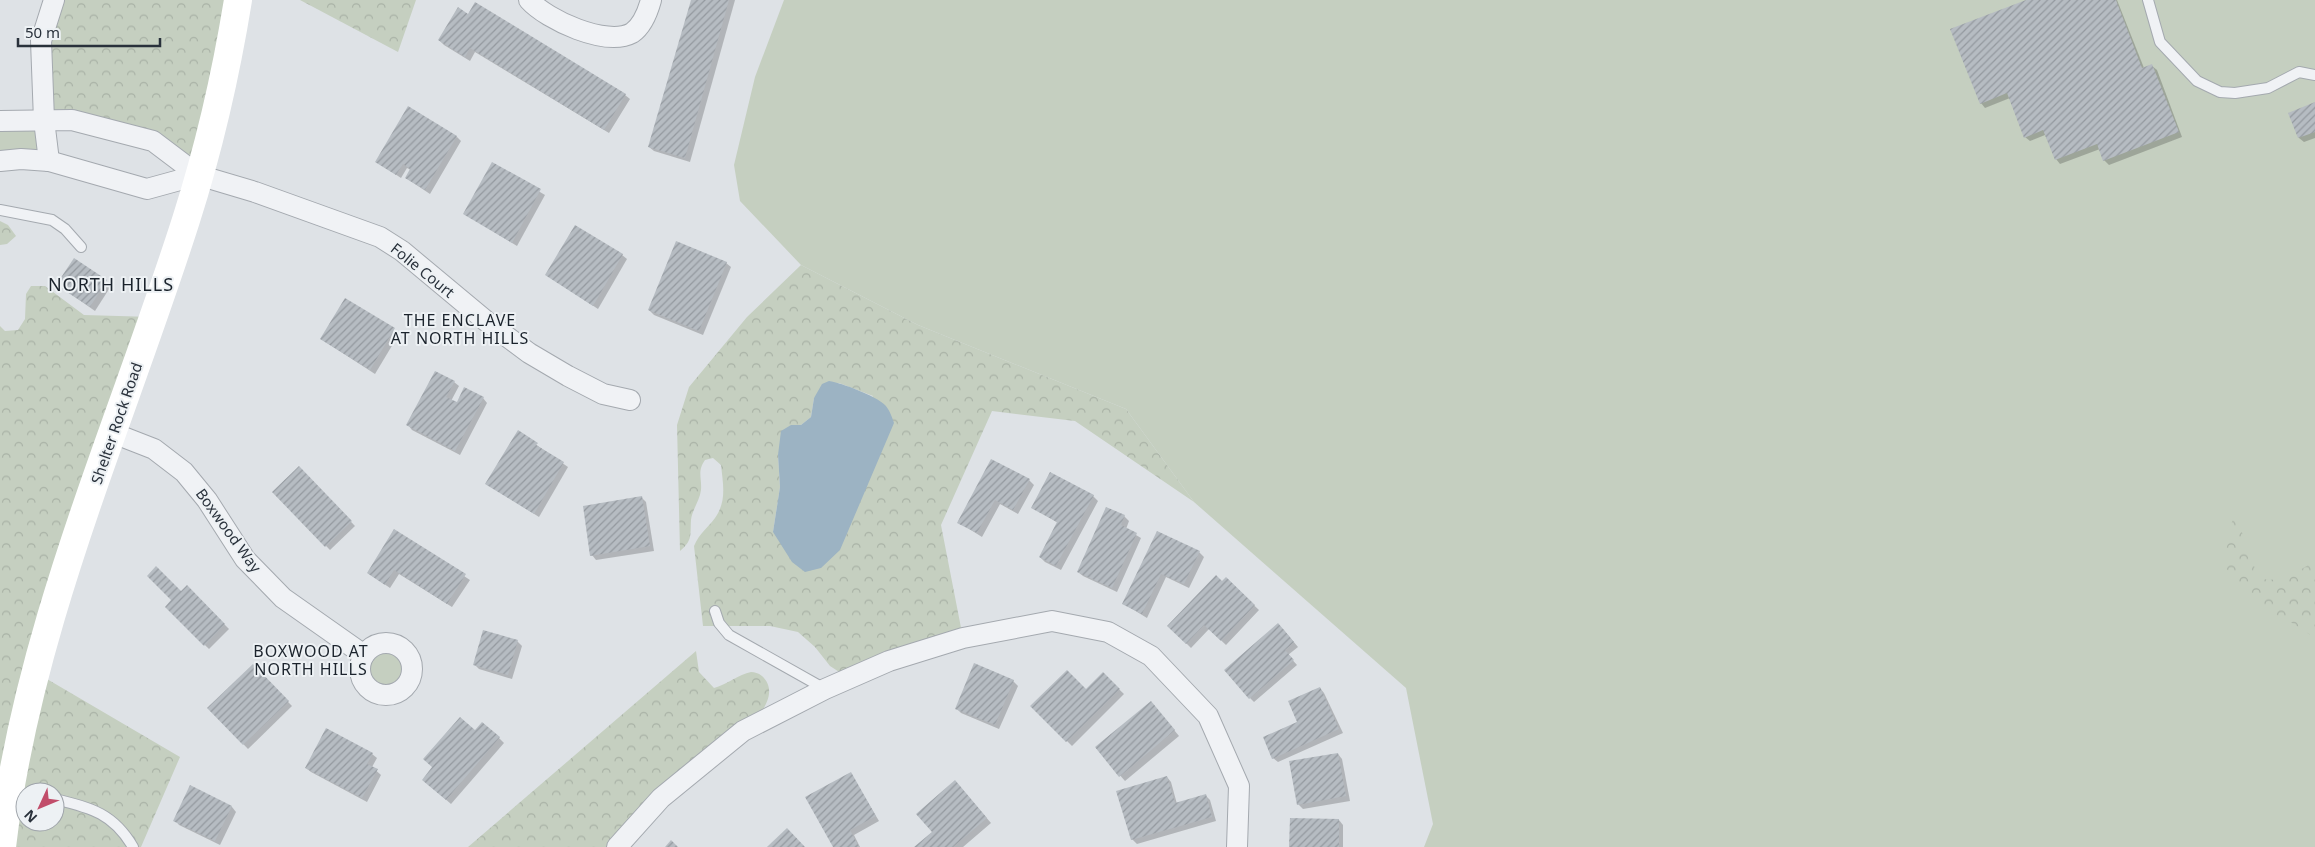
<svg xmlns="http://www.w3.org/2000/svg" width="2315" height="847" font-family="'Noto Sans',sans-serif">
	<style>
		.green { fill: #c5cfc0 }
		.forest { fill: url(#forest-crowns); fill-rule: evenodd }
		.water { fill: #9cb3c3 }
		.shadow { fill: #0003 }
		.building { fill: url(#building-hatch) }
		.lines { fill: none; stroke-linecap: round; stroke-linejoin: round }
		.service-casing { stroke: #a4a9af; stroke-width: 12 }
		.minor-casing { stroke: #a4a9af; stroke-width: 22 }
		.service { stroke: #f0f2f5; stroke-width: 10 }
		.minor { stroke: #f0f2f5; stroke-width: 20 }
		.secondary { stroke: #fff; stroke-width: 28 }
		.labels { text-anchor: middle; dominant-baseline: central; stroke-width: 4; stroke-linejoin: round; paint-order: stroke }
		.street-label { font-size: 15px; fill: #29313b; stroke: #edf1f4 }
		.neighbourhood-label { font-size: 16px; letter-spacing: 1px; fill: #1b232c; stroke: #edf1f4 }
		.quarter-label { font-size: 18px; letter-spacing: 1px; fill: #1b232c; stroke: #edf1f4 }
	</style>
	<defs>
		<pattern id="forest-crowns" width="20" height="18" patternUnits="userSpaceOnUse" patternTransform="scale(1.25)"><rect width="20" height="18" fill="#c5cfc0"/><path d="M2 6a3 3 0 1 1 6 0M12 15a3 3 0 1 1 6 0" fill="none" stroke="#a9b2a6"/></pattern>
		<pattern id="building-hatch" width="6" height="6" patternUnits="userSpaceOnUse" patternTransform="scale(1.25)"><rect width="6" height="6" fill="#b6bcc2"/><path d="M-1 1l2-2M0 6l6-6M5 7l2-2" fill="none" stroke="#94999f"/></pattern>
	</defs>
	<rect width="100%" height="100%" fill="#dee2e6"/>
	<g class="green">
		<polygon points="784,0 2315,0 2315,847 1424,847 1433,824 1406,688 1194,502 1126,409 918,325 801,265 740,201 734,165 755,77"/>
		<polygon points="44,120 49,161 0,161 0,121"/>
		<circle cx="386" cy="669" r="26"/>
	</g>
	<g class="forest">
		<polygon points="54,0 238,0 198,175 153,141 44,120"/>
		<polygon points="300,0 416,0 398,52"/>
		<polygon points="0,221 8,225 16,236 7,244 0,245"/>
		<path d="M801,265L918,325L1126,409L1194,502L1075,421L992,411L941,525L963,638L847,677L830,666L815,647L798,632L770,626H703L694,546C700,532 707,529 715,518C727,501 723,484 721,465L713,458L705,460C697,471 702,478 701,490C700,500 692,510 691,520C690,535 693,540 680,551L677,425L689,387L747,317ZM839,383L873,396L773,532L780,487L778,455L791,425H801L811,417L814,398Z"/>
		<path d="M31,286H45L84,315L153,317L35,672L180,757L141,847H0V326L5,331L18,330L25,319L26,294ZM25,792H55V822H25Z"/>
		<polygon points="2234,518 2250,547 2257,579 2283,580 2315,561 2315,638 2289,621 2274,614 2245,591 2225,567 2226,533"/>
		<path d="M696,651L699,672L714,688C726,685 739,674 751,672C755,672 758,673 762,676C777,690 765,707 757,719L617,847H468Z"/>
	</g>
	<path class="water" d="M829,381C842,383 876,396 885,405C889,409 892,417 894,423L840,550L821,568L805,572L792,562L773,532L780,487L778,455L781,431L791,425H801L811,417L814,398L822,384Z"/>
	<g class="shadow">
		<polygon points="693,0 735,0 690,162 654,151 649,147"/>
		<polygon points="2026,0 2117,0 2144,68 2152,66 2157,70 2182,137 2109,165 2104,160 2100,149 2060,164 2056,159 2045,135 2030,141 2025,137 2010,98 1985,108 1981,103"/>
		<polygon points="469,15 625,95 630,99 609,133 475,52 470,61 444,45 439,40"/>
		<polygon points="2315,103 2315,138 2304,142 2299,138 2290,113"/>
		<polygon points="457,137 461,141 430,194 406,178 411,170 407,168 401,178 377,162"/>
		<polygon points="493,164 545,195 517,246 465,214"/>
		<polygon points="622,255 627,259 598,309 547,275"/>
		<polygon points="74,260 111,286 95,311 58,285"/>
		<polygon points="726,263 731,267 703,335 654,315 649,310"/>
		<polygon points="345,299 399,334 375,374 321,339"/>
		<polygon points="454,382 459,386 451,401 457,404 483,398 487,403 460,455 412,430 408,425"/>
		<polygon points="518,432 568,467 539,517 487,484"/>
		<polygon points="992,460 1029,480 1034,485 1018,514 1000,504 982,537 958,522"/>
		<polygon points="299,468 355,526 330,550 274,492"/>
		<polygon points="1093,496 1098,501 1061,570 1045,562 1040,557 1058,523 1032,507"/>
		<polygon points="642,498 646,502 654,551 596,560 592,555"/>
		<polygon points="1124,516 1129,521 1126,529 1141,538 1117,592 1083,576 1078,572"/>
		<polygon points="395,531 470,580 452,607 399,574 390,588 368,573"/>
		<polygon points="1158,532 1199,552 1204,557 1189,588 1166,577 1147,618 1124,604"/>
		<polygon points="1226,579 1259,610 1226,645 1209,629 1191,648 1169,626"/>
		<polygon points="187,587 229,629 209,649 166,607"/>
		<polygon points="1283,629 1298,647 1288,655 1297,665 1254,702 1250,698"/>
		<polygon points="517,641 522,646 512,679 479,669 474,664"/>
		<polygon points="253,666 292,706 248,749 209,708"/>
		<polygon points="1103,674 1124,694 1072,746 1032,706 1086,691"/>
		<polygon points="1013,681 1018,686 999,729 961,713 957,709"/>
		<polygon points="1320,688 1324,693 1343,733 1278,762 1273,758"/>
		<polygon points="1155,707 1179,736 1125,781 1096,748"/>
		<polygon points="475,732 499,738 504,743 451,804 428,784"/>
		<polygon points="372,754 377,758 372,767 381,775 367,802 311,772 306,768"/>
		<polygon points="1338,754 1342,759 1350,801 1303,809 1298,804"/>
		<polygon points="850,773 879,821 854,835 860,847 835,847"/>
		<polygon points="1167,777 1171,782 1177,804 1206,796 1210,800 1216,821 1137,844 1132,839"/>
		<polygon points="959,786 991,823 963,847 916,847 934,832"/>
		<polygon points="191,787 232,807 236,812 220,845 179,825 175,820"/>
		<polygon points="1339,820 1343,825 1343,847 1291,847"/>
	</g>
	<g class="building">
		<polygon points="691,0 729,0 685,158 648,147"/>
		<polygon points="2026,0 2116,0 2142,68 2152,64 2179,132 2103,161 2097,144 2055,160 2043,130 2024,138 2007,93 1980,104 1950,29"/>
		<polygon points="475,2 626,94 604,130 470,48 465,57 438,40 458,7 468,14"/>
		<polygon points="2315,102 2315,132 2298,138 2288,113"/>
		<polygon points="408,106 457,136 425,190 405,178 410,169 403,164 396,175 375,162"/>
		<polygon points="492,162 541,189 512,243 463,214"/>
		<polygon points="575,225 623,254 593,306 545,275"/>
		<polygon points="676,241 727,262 699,331 648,310"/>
		<polygon points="74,258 107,280 90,307 56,285"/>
		<polygon points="345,298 395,328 370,370 320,339"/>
		<polygon points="435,371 455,381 446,397 457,402 464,387 484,397 455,451 406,425"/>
		<polygon points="518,430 538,443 536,445 564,462 534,514 485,484"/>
		<polygon points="991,459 1030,479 1013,510 995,500 977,533 957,523"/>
		<polygon points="299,466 352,521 325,547 272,492"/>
		<polygon points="1050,472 1094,495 1056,566 1039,557 1057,522 1031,508"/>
		<polygon points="642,496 650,546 590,556 583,506"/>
		<polygon points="1106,507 1125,515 1121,525 1137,533 1112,588 1077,572"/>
		<polygon points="394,529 466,574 447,604 394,570 385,585 367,573"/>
		<polygon points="1157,531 1200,551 1184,584 1161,574 1142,614 1122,604"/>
		<polygon points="156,566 181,591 187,585 225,624 204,646 165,607 171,600 147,576"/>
		<polygon points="1216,575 1222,581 1226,577 1255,605 1221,641 1204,625 1186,644 1167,626"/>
		<polygon points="1278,623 1294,642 1285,650 1294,660 1249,699 1224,670"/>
		<polygon points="483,630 518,640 508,675 473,665"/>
		<polygon points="974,663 1014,680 995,725 955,709"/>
		<polygon points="253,664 289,701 243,745 207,708"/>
		<polygon points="1067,670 1086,689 1103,672 1120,689 1066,742 1030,706"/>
		<polygon points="1320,687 1339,729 1272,759 1263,737 1297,722 1288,701"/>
		<polygon points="1151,701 1175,730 1119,777 1095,747"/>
		<polygon points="460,717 475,730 482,722 500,737 446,800 422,780 432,767 423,759"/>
		<polygon points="326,728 373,753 367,764 378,769 362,798 305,768"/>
		<polygon points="1338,753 1346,796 1297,805 1289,761"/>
		<polygon points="851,772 876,816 850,830 859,847 833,847 805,797"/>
		<polygon points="1167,776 1175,803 1206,794 1212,817 1131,840 1116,791"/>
		<polygon points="955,780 987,818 953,847 914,847 932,832 916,814"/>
		<polygon points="190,785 232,806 215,841 173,821"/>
		<polygon points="1290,818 1339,819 1339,847 1289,847"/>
		<polygon points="787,828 805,847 767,847"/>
		<polygon points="671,840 678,847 665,847"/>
	</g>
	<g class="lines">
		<g class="service-casing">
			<g id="service">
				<polyline points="2148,0 2160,42 2197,81 2220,92 2235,93 2268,88 2299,72 2315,75"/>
				<polyline points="0,210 52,220 65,229 81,247"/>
				<polyline points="715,611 719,623 729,635 825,689"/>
				<path d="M55,799C91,808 113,813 133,847"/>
			</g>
		</g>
		<g class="minor-casing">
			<g id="minor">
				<path d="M529,0C547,20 606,47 632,33C642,26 648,11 651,0"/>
				<polyline points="0,121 72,120 153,141 198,175 255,192 380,237 402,251 486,321 529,353 568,376 603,394 630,400"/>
				<polyline points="0,161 21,159 49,161 147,189 198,175"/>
				<polyline points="49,161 44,120 41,41 54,0"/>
				<polyline points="113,433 154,449 184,472 207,500 245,559 283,598 364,655"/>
				<circle cx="386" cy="669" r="26"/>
				<polyline points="617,847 661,798 743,731 825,689 889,661 963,638 1052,621 1108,632 1151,656 1208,716 1239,786 1237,847"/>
			</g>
		</g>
		<use href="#service" class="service"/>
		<use href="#minor" class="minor"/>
		<path class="secondary" d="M2,847C27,629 120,427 186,220C209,148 226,74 238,0"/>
	</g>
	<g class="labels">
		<g class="street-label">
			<text transform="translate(423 270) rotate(39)">Folie Court</text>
			<text transform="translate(116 423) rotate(-71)">Shelter Rock Road</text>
			<text transform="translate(229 530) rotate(54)">Boxwood Way</text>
		</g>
		<g class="neighbourhood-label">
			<text x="460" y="320">THE ENCLAVE<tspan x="460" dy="18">AT NORTH HILLS</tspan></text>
			<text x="311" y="651">BOXWOOD AT<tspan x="311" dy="18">NORTH HILLS</tspan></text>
		</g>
		<g class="quarter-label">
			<text x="111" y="284">NORTH HILLS</text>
		</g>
	</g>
	<g transform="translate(40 807) rotate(226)"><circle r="24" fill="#edf1f4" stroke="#9fa4aa"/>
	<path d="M0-4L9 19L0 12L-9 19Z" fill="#c14d6a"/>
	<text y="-8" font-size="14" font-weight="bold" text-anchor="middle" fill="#29313b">N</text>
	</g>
	<path d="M18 38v8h142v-8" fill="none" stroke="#29313b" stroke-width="2.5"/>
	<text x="25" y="38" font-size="15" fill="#29313b" stroke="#edf1f4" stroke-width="4" paint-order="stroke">50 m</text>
</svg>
